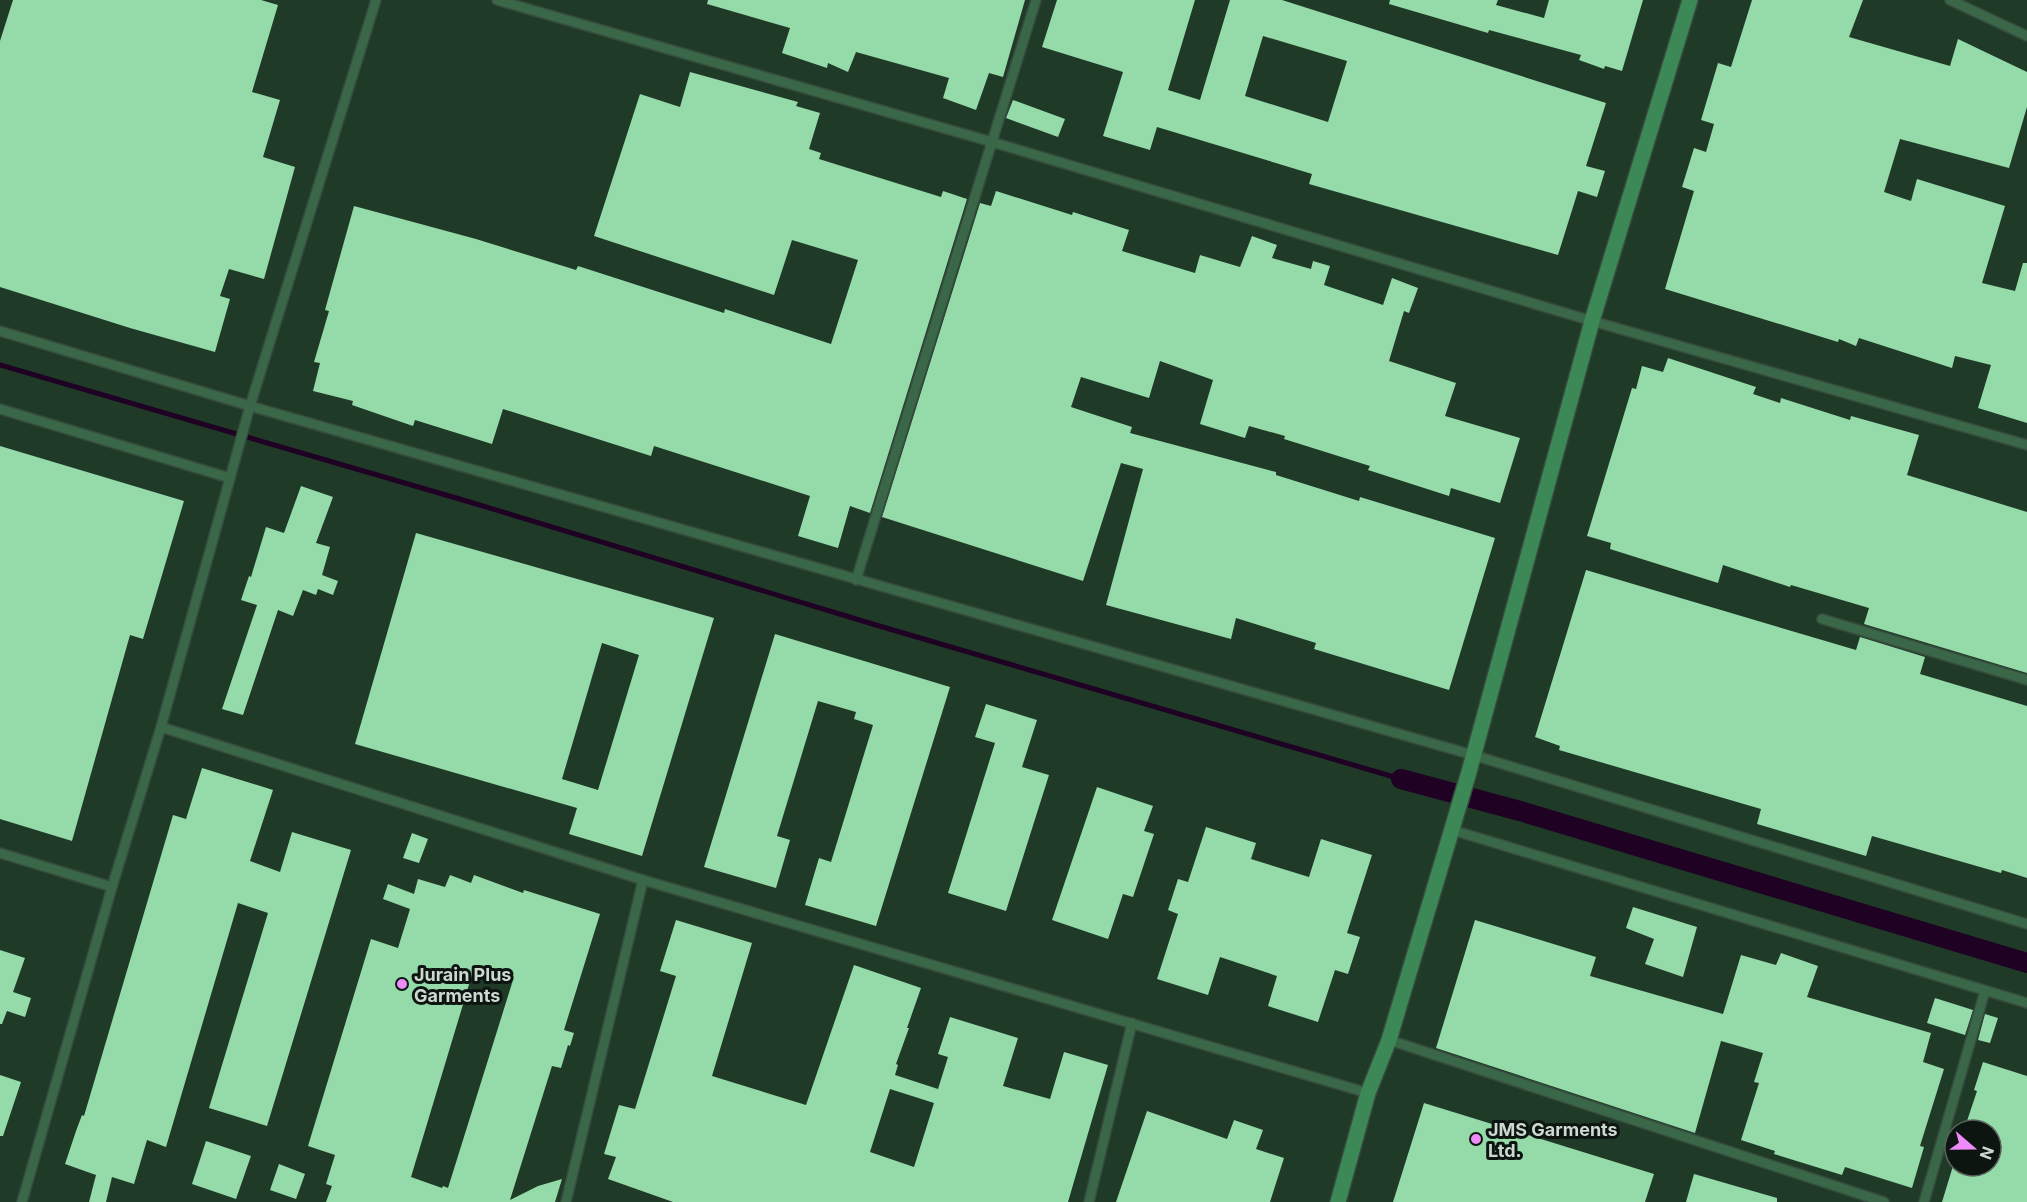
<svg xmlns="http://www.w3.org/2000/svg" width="2027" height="1202" font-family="Inter,sans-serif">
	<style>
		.built { fill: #1f3a27; fill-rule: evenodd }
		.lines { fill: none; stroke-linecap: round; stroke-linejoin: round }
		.stream { stroke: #1f0124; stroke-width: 5 }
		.canal { stroke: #1f0124; stroke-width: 20 }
		.building { fill: #95daa9; fill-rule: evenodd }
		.lane-casing { stroke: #364b3d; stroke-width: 12 }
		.secondary-casing { stroke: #364b3d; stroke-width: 18 }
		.lane { stroke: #396748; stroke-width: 9 }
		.secondary { stroke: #3c8857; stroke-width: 15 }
		.poi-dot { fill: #ed8cf9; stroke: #0c150f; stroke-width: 2 }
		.labels { text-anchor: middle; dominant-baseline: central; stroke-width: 6; stroke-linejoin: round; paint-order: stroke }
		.poi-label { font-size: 18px; font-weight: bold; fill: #ccd9cf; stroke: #0c150f; text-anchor: start }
	</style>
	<rect width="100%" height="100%" fill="#1a3021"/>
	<path class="built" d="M0,0H2027V1202H0ZM1955,1130H1991V1166H1955Z"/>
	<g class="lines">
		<polyline class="stream" points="0,365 463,500 876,625 1401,779"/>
		<polyline class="canal" points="1401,779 1520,811 2027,963"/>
	</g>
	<g class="building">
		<polygon points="13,0 261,0 278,5 252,92 280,100 263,157 295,167 264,279 229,269 220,296 230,299 215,352 130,328 0,287 0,41"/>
		<polygon points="708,0 1025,0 1003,77 989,73 976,110 943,98 949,78 856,52 848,72 828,63 827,68 782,53 790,28 707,4"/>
		<path d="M1057,0H1195L1168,90L1200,100L1230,0H1282L1606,103L1586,166L1605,171L1597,197L1578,191L1558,255L1309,184L1312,174L1157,127L1150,150L1103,136L1123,72L1042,47ZM1263,36L1347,61L1328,122L1245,96Z"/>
		<polygon points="1390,0 1498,0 1496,5 1544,18 1549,0 1643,0 1622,71 1605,66 1604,69 1579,60 1581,55 1489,30 1488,33 1389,4"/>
		<polygon points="1752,0 1863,0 1849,37 1950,66 1958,39 2027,72 2027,107 2009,168 1900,139 1884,192 1911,201 1917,179 2005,206 1982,283 2015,291 2023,263 2027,263 2027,423 1978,408 1991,365 1955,356 1952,368 1859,338 1856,346 1839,339 1838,342 1665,289 1694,191 1682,187 1694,148 1706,152 1714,124 1701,120 1718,63 1731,67"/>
		<polygon points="690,72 798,102 796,106 820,113 809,149 821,153 819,159 941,197 943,191 967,199 870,513 850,506 838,548 798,536 810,496 654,446 651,456 503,409 492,444 415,420 413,426 352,405 353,401 313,391 320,363 314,362 329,311 325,310 354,206 476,239 576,270 578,266 724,313 725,309 831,344 858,260 792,240 774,295 594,236 640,94 680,107"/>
		<polygon points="1013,100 1065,119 1058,137 1006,118"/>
		<polygon points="996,191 1072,215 1073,212 1129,230 1122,251 1195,273 1200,255 1240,267 1252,236 1277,245 1272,258 1311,269 1313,261 1330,266 1324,285 1383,305 1392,278 1418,288 1409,313 1404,311 1389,361 1456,383 1445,416 1520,438 1500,503 1451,488 1449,496 1368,470 1370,466 1284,439 1285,436 1249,426 1245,438 1200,424 1213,380 1160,361 1149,398 1081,377 1071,407 1132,427 1130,433 1276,472 1276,475 1359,501 1360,497 1495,538 1449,690 1314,649 1316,643 1236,618 1231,639 1106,605 1143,469 1121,463 1083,581 882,517 980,203 991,206"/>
		<polygon points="1668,358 1756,387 1753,394 1780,403 1781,398 1850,420 1851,416 1919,435 1907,475 2027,512 2027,673 1864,624 1869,608 1791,585 1790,587 1723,565 1718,583 1610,549 1611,543 1587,536 1632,388 1636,389 1642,366 1663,372"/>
		<polygon points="0,446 184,501 143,639 130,635 72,841 0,819"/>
		<polygon points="301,486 333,497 316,543 330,547 322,575 338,581 333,595 318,589 316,595 303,590 293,616 278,610 243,715 222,709 257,605 241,600 249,576 251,577 266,527 284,533"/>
		<path d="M416,533L714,618L642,856L569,834L577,808L355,744ZM602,643L639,655L598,790L562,779Z"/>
		<polygon points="1586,570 1856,650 1860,637 1925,657 1920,674 2027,706 2027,878 2002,870 2001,873 1872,836 1866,856 1757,824 1761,809 1559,750 1560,746 1535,737"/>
		<polygon points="775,634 950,687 876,926 805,905 819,858 831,862 873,725 854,719 856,712 818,701 777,836 790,840 776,888 704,867"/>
		<polygon points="986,704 1037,720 1022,767 1049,775 1006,911 948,893 995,743 975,737"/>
		<polygon points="202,768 273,790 250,861 280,872 292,832 351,850 267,1126 209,1108 268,913 238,903 166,1147 147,1140 134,1184 112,1177 106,1202 89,1202 96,1175 65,1164 76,1131 82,1115 84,1116 173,815 186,819"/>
		<polygon points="1097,787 1153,806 1144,831 1154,834 1133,897 1123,894 1108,939 1052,920"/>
		<polygon points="1206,827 1256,843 1251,859 1309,877 1321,839 1372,855 1347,933 1360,937 1348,974 1335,970 1318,1022 1268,1006 1277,976 1220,957 1208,995 1157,979 1178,914 1168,910 1178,879 1188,882"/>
		<polygon points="412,833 428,839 419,863 403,858"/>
		<path d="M450,875L471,883L474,875L523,893L524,890L600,914L564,1030L574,1033L570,1046L568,1045L561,1068L552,1066L510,1200L538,1186L562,1179L555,1202H326L332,1186L326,1184L335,1155L308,1146L371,939L398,948L410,909L383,899L388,884L414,894L418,879L445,887ZM474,968L513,980L448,1188L443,1186L442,1188L411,1177Z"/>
		<polygon points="1633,907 1697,927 1683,977 1645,964 1654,939 1626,928"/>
		<path d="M676,920L752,943L712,1076L806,1105L854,965L921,988L907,1028H909L896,1064L898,1065L895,1075L938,1089L948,1057L938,1054L950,1017L1018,1038L1003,1086L1050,1099L1064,1052L1108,1065L1068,1202H673L608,1179L616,1157L604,1154L619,1105L635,1109L676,976L660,971ZM890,1089L934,1103L914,1167L870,1152Z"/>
		<polygon points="1475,920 1596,957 1590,976 1723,1014 1741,955 1776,965 1781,953 1818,966 1807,997 1931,1033 1923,1062 1944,1069 1920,1146 1924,1147 1912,1188 1845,1167 1842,1175 1774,1154 1775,1151 1741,1140 1759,1083 1754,1082 1763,1053 1721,1041 1695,1133 1436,1048"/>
		<polygon points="0,950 25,958 13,992 31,998 25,1017 7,1011 2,1024 0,1024"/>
		<polygon points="1935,998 1973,1010 1965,1035 1927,1023"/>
		<polygon points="1985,1014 1998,1018 1990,1043 1978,1040"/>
		<polygon points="1983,1062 2027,1076 2027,1202 1942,1202 1953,1166 1991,1166 1991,1130 1964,1130 1977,1091 1974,1090"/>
		<polygon points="0,1075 21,1082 3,1136 0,1136"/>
		<polygon points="1424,1103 1654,1174 1645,1202 1393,1202"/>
		<polygon points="1147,1111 1227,1139 1234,1120 1263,1130 1256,1149 1284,1158 1270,1202 1116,1202"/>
		<polygon points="206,1141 251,1156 236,1199 192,1184"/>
		<polygon points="279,1164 305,1174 296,1199 270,1190"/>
		<polygon points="1694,1174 1777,1198 1777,1202 1686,1202"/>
	</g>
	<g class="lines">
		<g class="lane-casing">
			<g id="lane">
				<polyline points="497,0 992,142 1592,321 2027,445"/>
				<polyline points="1950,0 2027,36"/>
				<polyline points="0,331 250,406 1473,755 2027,924"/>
				<polyline points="0,409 230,478"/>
				<polyline points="856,580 1036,0"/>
				<polyline points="1822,619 2027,680"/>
				<polyline points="161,727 643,880 1368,1093"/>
				<polyline points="1452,830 2027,1003"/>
				<polyline points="0,853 112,887"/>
				<polyline points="1389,1040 1884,1202"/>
				<polyline points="22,1202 112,887 161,727 250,406 376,0"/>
				<polyline points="566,1202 643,880"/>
				<polyline points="1089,1202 1132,1023"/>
				<polyline points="1924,1202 1985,991"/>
			</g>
		</g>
		<g class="secondary-casing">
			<polyline id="secondary" points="1338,1202 1368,1093 1389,1040 1469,772 1592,321 1690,0"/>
		</g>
		<use href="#lane" class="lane"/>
		<use href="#secondary" class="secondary"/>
	</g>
	<g class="poi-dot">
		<circle cx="402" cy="984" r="6"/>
		<circle cx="1476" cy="1139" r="6"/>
	</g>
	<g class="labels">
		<g class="poi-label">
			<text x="414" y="974">Jurain Plus<tspan x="414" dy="21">Garments</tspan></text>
			<text x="1488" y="1129">JMS Garments<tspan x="1488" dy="21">Ltd.</tspan></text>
		</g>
	</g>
	<g transform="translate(1973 1148) rotate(110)"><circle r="28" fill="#0c150f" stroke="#59635c" stroke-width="1.5"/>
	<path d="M0-4.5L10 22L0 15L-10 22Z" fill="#ed8cf9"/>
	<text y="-9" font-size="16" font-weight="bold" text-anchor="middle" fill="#ccd9cf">N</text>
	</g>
</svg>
